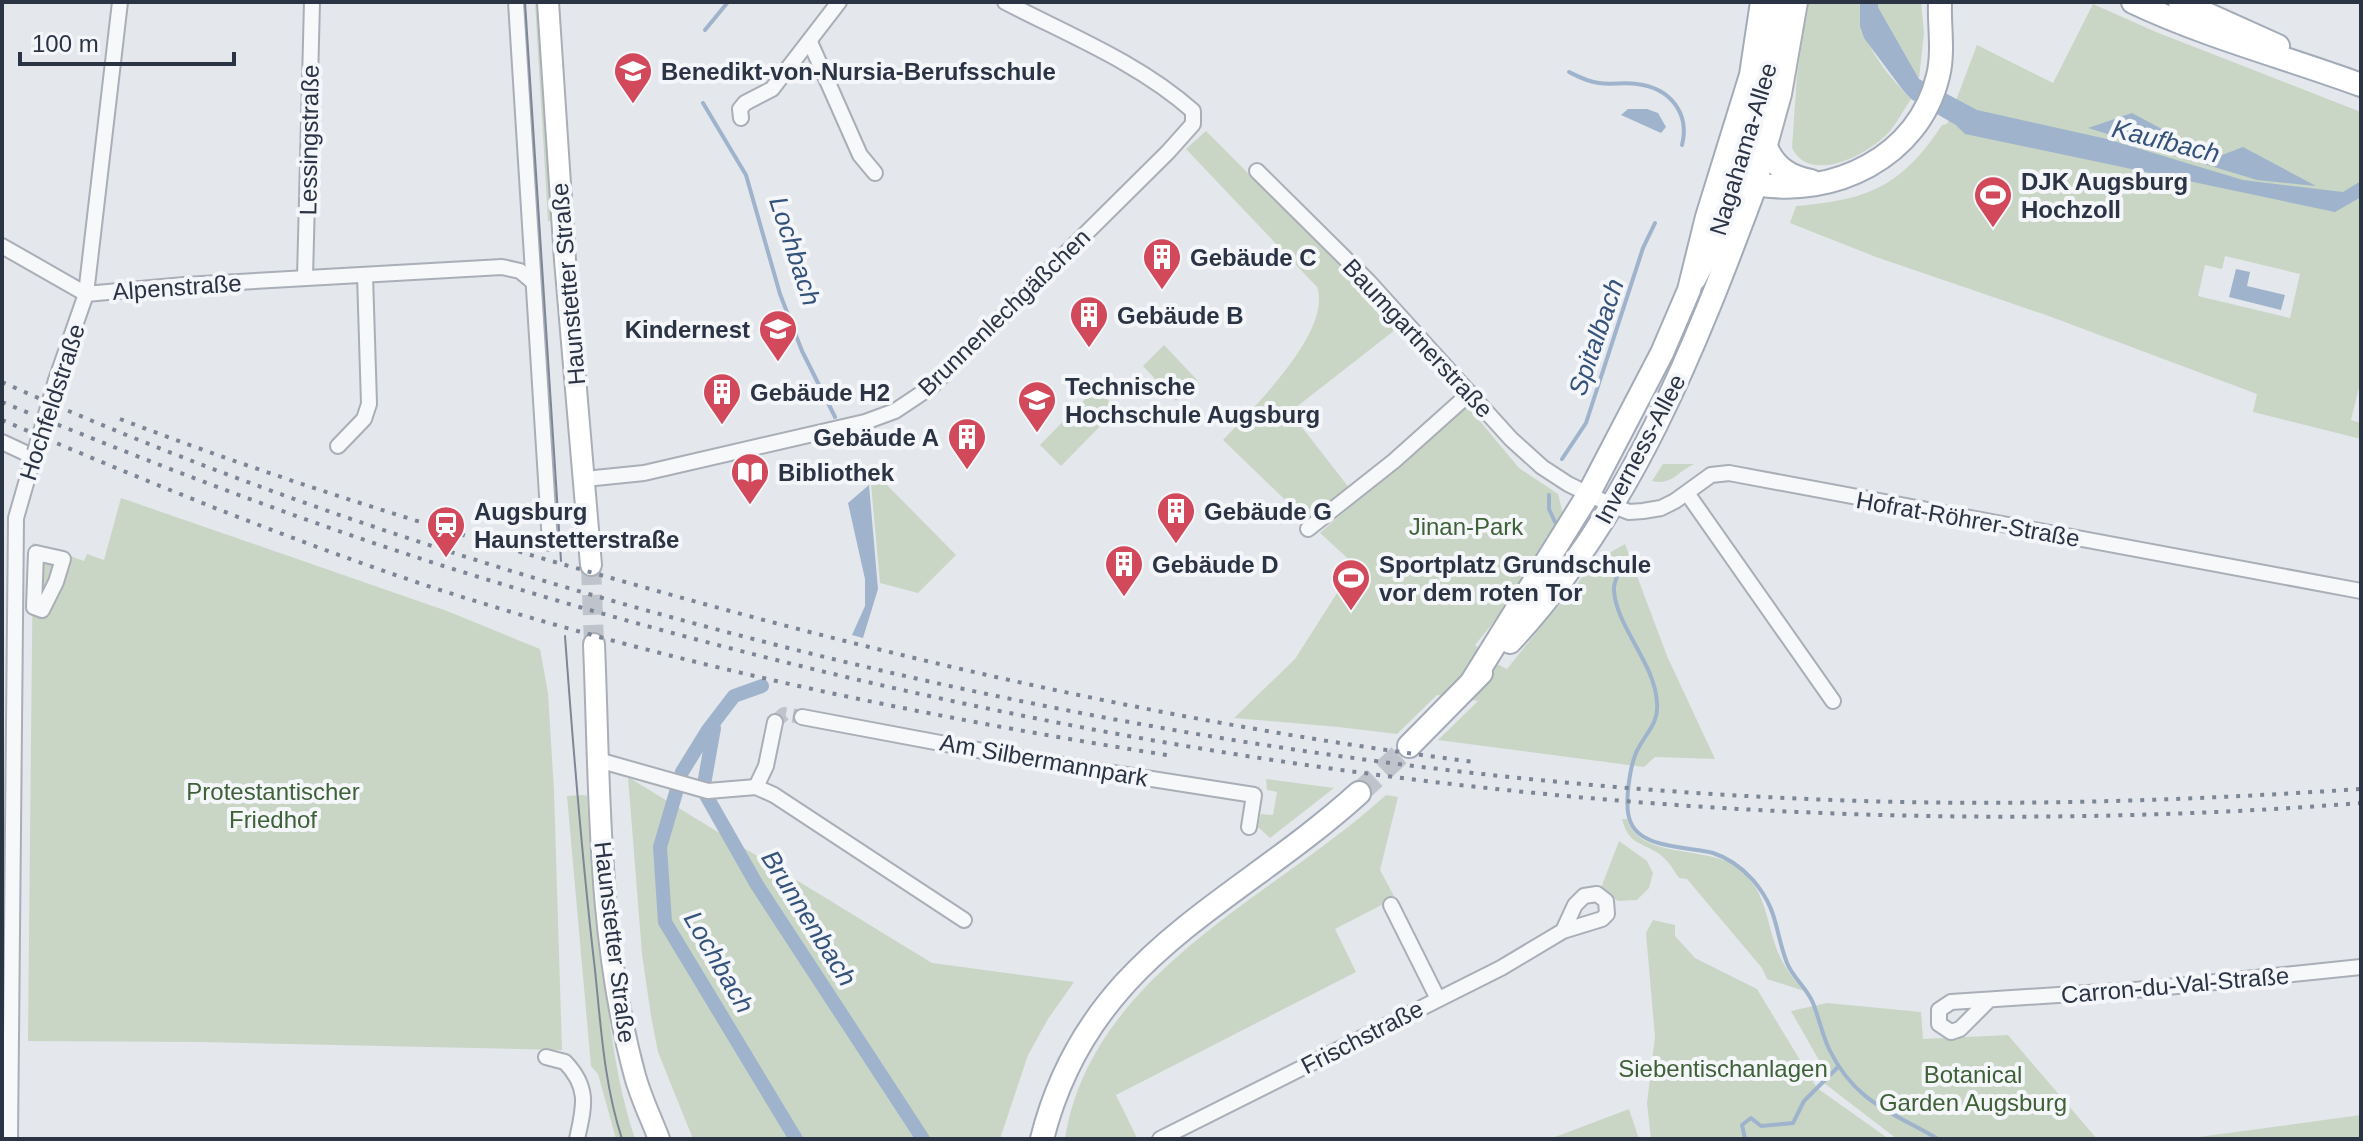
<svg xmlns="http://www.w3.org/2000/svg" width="2363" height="1141" font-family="Arial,sans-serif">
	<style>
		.green { fill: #c9d6c5; fill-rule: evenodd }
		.water { fill: #9fb4cc }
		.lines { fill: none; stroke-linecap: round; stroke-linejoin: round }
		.stream { stroke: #9fb4cc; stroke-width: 4 }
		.canal { stroke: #9fb4cc; stroke-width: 14 }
		.street-tunnel { stroke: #bfc3cb; stroke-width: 14; stroke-dasharray: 14 7; stroke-linecap: butt }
		.secondary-tunnel { stroke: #bfc3cb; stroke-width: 20; stroke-dasharray: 20 10; stroke-linecap: butt }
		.primary-tunnel { stroke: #bfc3cb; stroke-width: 22; stroke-dasharray: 22 11; stroke-linecap: butt }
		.street-casing { stroke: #a9aeb7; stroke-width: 18 }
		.secondary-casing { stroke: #a9aeb7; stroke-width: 24 }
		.primary-casing { stroke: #a3abb8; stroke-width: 26 }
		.street { stroke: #f7f8fa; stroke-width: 14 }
		.secondary { stroke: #fff; stroke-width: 20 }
		.primary { stroke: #fff; stroke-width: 22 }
		.tram { stroke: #7d8696; stroke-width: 2 }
		.rail { stroke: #7d8696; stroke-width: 4; stroke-dasharray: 4 8; stroke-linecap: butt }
		.street-bridge-casing { stroke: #a9aeb7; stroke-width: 18; stroke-linecap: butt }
		.street-bridge { stroke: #f7f8fa; stroke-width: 14 }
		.labels { text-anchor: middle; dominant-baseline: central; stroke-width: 8; stroke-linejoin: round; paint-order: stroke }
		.poi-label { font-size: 24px; font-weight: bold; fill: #2b3445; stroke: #f4f6f9; text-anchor: start }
		.street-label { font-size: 24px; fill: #2b3445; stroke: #f4f6f9 }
		.park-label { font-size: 24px; fill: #3f6138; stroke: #f4f6f9 }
		.water-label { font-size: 26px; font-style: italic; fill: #34527a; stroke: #f4f6f9 }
	</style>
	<rect width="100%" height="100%" fill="#e4e7ec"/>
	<g class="green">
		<polygon points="535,2 539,2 552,221 548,221"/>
		<path d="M1808,2H1860C1857,40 1886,73 1911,99C1904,109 1898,121 1890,131C1871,153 1811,186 1792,148L1797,75Z"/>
		<polygon points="1878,2 1921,2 1924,33 1919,79 1878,7"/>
		<path d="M2093,4L2156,32L2361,112V379L2351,420L2361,423V439L2253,412L2257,394L2046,315L1876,257L1790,223L1796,206C1868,200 1901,187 1942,125L1947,124L1977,45L2053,83ZM2225,256L2300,274L2290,318L2198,296L2205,265L2222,269Z"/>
		<path d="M1206,131L1400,326L1290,412L1350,489L1305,519L1223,440C1252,409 1333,331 1317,287L1186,149Z"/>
		<polygon points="1164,345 1197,380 1176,401 1143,366"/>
		<polygon points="1096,388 1117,409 1061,466 1040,445"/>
		<polygon points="1465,406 1469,408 1519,468 1558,494 1564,518 1507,606 1475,645 1495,663 1507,669 1552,613 1573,591 1590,564 1625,544 1667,656 1715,759 1655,757 1644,767 1438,740 1478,701 1437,695 1397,734 1338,727 1234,718 1295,659 1355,565 1320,533"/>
		<path d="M1663,464H1694C1678,471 1672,486 1652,481Z"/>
		<polygon points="880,478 956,555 918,593 880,583 871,484"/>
		<polygon points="121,498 447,611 540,649 548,693 554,791 562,1050 202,1042 28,1041 33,543 84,561 87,554 104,560"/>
		<polygon points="628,777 932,963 1074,982 1048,1019 1028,1055 1000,1139 693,1139 658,1052 651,1016 642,954"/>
		<polygon points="1266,779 1334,788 1270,838 1258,827 1261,814 1273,815 1277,792 1267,790"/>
		<path d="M583,795L587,796C589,840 594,882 599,926C607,998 612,1070 635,1139H616L598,1074L591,1066L567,796Z"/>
		<path d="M1386,795L1398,797L1380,870L1395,898L1335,929L1356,972L1116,1095L1137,1138L1065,1139C1091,973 1274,897 1386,795Z"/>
		<path d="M1622,819H1627C1639,860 1707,845 1737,867C1771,891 1765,934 1785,966C1790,975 1798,983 1804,991L1767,979L1762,968L1687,879L1679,878C1673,869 1668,860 1658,853C1638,841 1629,844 1622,819Z"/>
		<polygon points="1619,841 1647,861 1653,873 1649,888 1637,900 1618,901 1601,888"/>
		<polygon points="1653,920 1675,925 1675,936 1695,958 1757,989 1817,1088 1889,1139 1651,1139 1647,1103 1655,1037 1646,933"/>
		<polygon points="1827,1003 1921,1012 1923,1039 2008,1035 2097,1139 1897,1139 1824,1083 1828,1076 1791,1011"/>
		<polygon points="1629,1109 1639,1139 1550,1139"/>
		<polygon points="2361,1115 2361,1139 2184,1139"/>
	</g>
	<g class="water">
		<polygon points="1860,2 1878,2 1878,7 1919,79 1977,110 2107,139 2243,180 2343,192 2361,181 2361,197 2335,212 1965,134 1956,125 1911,99 1902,89 1864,38 1860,26"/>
		<polygon points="1628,109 1647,109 1658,113 1666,127 1661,133 1621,115"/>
		<polygon points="2132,113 2212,156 2196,161 2088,128"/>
		<polygon points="2243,147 2316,186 2257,180 2201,163"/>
		<polygon points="2236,269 2250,272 2247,286 2285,295 2281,310 2229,297"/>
		<polygon points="869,485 878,589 863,638 852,635 865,606 865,579 848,503"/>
	</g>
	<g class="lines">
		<g class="stream">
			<polyline points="705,30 728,2"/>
			<path d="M1569,72C1579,77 1588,82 1599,83C1611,85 1624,82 1637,84C1670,88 1690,113 1682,145"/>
			<polyline points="703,103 746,175 780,294 802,351 835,417"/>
			<polyline points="1562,459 1586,423 1643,248 1655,223"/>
			<polyline points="1549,495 1549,509 1555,522"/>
			<path d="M1613,563L1620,568C1618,576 1613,583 1614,591C1617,628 1655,663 1657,703C1659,722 1647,732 1639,747C1630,762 1623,807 1631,823C1642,849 1691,847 1713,853C1729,858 1742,868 1753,880C1779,911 1774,929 1787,963C1793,978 1807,988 1813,1003C1819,1018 1822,1034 1829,1049C1855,1102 1890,1111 1938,1139"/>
			<polyline points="1745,1139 1742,1125 1751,1118 1761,1126 1793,1123 1804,1101 1838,1067"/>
		</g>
		<g class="canal">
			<polyline points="762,686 734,696 708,730 682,772 660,847 665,922 796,1139"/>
			<polyline points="714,728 703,790 757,885 923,1139"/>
		</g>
		<polyline class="street-tunnel" points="775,722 784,714 802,717"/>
		<polyline class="secondary-tunnel" points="591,565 594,644"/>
		<polyline class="primary-tunnel" points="1359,793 1409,746"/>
		<g class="street-casing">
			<g id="street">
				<polyline points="516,2 550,543"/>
				<polyline points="810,42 860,155 875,173"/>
				<polyline points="741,118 740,109 745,103 772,89 839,2"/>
				<polyline points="1257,171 1369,282 1511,439 1542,467 1568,484 1611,505 1629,512 1643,511 1661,508 1675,501 1711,475 1729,473 2361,591"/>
				<polyline points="2,246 86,294 184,285 502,267 520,271 533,282"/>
				<polyline points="305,278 312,2"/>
				<polyline points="56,380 86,294 120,2"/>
				<polyline points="2,442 34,457"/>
				<polyline points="338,446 364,419 369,404 365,275"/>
				<path d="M585,479L644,473L865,422L895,411L931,387L1168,152L1193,124V111C1139,63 1069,35 1005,2"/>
				<polyline points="1687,493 1833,701"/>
				<polyline points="1308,529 1394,461 1470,393"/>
				<polygon points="36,553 63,559 56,582 42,610 34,607"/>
				<polyline points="802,717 1031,760 1254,795 1249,827"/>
				<polyline points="598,760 708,791 756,787 774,795 964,920"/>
				<polyline points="756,787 766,766 775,722"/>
				<polyline points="1391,905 1438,999"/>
				<polyline points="1989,1000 1960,1029 1951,1032 1939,1024 1939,1010 1951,1002 2148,989 2361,967"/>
				<path d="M546,1057L565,1062C590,1088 584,1107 577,1139"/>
				<polyline points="10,1139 16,518 35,452"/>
				<polyline points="1160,1139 1501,968 1563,931 1602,919 1607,914 1606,901 1597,894 1584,896 1575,905 1563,931"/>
			</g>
		</g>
		<g class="secondary-casing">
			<g id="secondary">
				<polyline points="548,2 565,260 591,565"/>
				<polyline points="1756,184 1781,94 1797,2"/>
				<path d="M1695,280C1713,249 1725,216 1736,182C1756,124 1775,64 1781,2"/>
				<path d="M594,644C600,788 597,937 635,1076C641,1098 651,1118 659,1139"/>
			</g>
		</g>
		<g class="primary-casing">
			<g id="primary">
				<path d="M2133,2C2207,37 2285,57 2361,85"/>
				<polyline points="2180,2 2278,46"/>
				<path d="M1767,149C1776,169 1791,177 1811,181"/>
				<polyline points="1742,165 1746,175 1756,184"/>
				<path d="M1756,184C1833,198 1919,157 1938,76C1944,52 1939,26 1940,2"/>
				<path d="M1510,642C1631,512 1695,348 1756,184"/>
				<polyline points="1471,683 1588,495 1662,353 1689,290 1707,217 1751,75 1762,2"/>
				<polyline points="1409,746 1481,673"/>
				<path d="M1042,1139C1088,955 1233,907 1359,793"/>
			</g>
		</g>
		<use href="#street" class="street"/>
		<use href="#secondary" class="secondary"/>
		<use href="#primary" class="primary"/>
		<g class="tram">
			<polyline points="525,2 561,561"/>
			<path d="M565,636C573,747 582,859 595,970C601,1027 604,1084 622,1139"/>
		</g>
		<g class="rail">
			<path d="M2,382C224,481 455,559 689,622C1072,726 1467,789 1863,801C2029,806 2196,800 2361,789"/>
			<path d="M2,402C144,460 288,516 434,563C1056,760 1709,854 2361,803"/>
			<path d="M120,419C287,483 457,535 629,583C907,662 1188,726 1475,762"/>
			<path d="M2,420C145,481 289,540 437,589C677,666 925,717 1173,756"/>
		</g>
		<g class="street-bridge-casing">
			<polyline id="street-bridge" points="35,452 56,380"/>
		</g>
		<use href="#street-bridge" class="street-bridge"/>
	</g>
	<defs>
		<g id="school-pin" transform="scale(2)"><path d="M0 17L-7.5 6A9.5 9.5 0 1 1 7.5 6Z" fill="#d1495b" stroke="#f4f6f9"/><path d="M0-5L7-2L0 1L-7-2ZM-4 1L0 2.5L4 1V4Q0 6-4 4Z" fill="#fff"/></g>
		<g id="stadium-pin" transform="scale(2)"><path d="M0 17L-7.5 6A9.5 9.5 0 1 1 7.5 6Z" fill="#d1495b" stroke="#f4f6f9"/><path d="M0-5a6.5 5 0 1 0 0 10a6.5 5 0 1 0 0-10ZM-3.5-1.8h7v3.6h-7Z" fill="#fff"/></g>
		<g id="building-pin" transform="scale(2)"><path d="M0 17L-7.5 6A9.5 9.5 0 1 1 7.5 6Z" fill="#d1495b" stroke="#f4f6f9"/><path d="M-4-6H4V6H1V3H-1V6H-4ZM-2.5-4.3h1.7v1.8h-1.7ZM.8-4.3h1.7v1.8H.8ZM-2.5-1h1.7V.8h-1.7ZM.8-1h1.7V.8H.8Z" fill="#fff"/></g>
		<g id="university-pin" transform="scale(2)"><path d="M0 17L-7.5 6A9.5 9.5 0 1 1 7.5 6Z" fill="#d1495b" stroke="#f4f6f9"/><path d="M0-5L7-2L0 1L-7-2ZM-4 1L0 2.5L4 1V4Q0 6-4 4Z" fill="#fff"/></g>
		<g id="library-pin" transform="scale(2)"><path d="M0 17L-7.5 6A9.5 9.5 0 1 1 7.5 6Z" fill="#d1495b" stroke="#f4f6f9"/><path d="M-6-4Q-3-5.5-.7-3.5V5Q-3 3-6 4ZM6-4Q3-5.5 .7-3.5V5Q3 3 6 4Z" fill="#fff"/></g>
		<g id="station-pin" transform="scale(2)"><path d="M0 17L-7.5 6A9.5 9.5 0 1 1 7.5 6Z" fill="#d1495b" stroke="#f4f6f9"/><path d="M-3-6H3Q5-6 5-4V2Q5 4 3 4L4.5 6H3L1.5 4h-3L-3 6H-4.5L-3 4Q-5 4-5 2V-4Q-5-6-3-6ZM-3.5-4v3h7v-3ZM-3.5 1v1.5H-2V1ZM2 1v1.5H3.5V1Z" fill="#fff"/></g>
	</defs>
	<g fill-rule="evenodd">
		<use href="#school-pin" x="633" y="71"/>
		<use href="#stadium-pin" x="1993" y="195"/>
		<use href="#building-pin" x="1162" y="257"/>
		<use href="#building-pin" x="1089" y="315"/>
		<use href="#school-pin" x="778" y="329"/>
		<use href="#building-pin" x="722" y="392"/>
		<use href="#university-pin" x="1037" y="400"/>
		<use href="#building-pin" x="967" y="437"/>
		<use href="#library-pin" x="750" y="472"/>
		<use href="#building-pin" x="1176" y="511"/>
		<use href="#station-pin" x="446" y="525"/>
		<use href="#building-pin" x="1124" y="564"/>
		<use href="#stadium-pin" x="1351" y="578"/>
	</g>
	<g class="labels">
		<g class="poi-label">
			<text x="661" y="71">Benedikt-von-Nursia-Berufsschule</text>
			<text x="2021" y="181">DJK Augsburg<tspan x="2021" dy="28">Hochzoll</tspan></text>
			<text x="1190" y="257">Gebäude C</text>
			<text x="1117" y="315">Gebäude B</text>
			<text x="750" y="329" text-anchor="end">Kindernest</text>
			<text x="1065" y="386">Technische<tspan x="1065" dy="28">Hochschule Augsburg</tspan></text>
			<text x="750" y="392">Gebäude H2</text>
			<text x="939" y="437" text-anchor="end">Gebäude A</text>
			<text x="778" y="472">Bibliothek</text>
			<text x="474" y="511">Augsburg<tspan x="474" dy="28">Haunstetterstraße</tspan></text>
			<text x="1204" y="511">Gebäude G</text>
			<text x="1152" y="564">Gebäude D</text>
			<text x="1379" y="564">Sportplatz Grundschule<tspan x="1379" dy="28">vor dem roten Tor</tspan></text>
		</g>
		<g class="street-label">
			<text transform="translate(309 140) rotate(-89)">Lessingstraße</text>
			<text transform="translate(1743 149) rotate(-73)">Nagahama-Allee</text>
			<text transform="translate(568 284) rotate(-95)">Haunstetter Straße</text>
			<text transform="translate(177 287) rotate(-4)">Alpenstraße</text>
			<text transform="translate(1004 312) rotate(-44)">Brunnenlechgäßchen</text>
			<text transform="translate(1418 338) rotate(47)">Baumgartnerstraße</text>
			<text transform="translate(52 402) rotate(-72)">Hochfeldstraße</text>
			<text transform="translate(1640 449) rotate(-62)">Inverness-Allee</text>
			<text transform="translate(1968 519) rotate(10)">Hofrat-Röhrer-Straße</text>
			<text transform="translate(1044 760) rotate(10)">Am Silbermannpark</text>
			<text transform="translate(615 942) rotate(83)">Haunstetter Straße</text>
			<text transform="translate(2175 985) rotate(-5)">Carron-du-Val-Straße</text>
			<text transform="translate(1362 1037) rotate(-27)">Frischstraße</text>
		</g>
		<g class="park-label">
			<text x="1466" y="526">Jinan-Park</text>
			<text x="273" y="791">Protestantischer<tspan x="273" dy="28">Friedhof</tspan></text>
			<text x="1723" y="1068">Siebentischanlagen</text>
			<text x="1973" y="1074">Botanical<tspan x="1973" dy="28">Garden Augsburg</tspan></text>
		</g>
		<g class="water-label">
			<text transform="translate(2166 141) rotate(14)">Kaufbach</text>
			<text transform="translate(795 251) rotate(72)">Lochbach</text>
			<text transform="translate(1596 337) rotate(-71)">Spitalbach</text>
			<text transform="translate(809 918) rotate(58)">Brunnenbach</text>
			<text transform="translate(719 962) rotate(60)">Lochbach</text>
		</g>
	</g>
	<rect width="2363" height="1141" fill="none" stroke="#2b3445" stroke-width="8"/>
	<path d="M20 52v12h214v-12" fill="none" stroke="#2b3445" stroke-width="4"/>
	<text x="32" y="52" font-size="24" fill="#2b3445" stroke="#f4f6f9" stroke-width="6" paint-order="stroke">100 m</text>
</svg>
